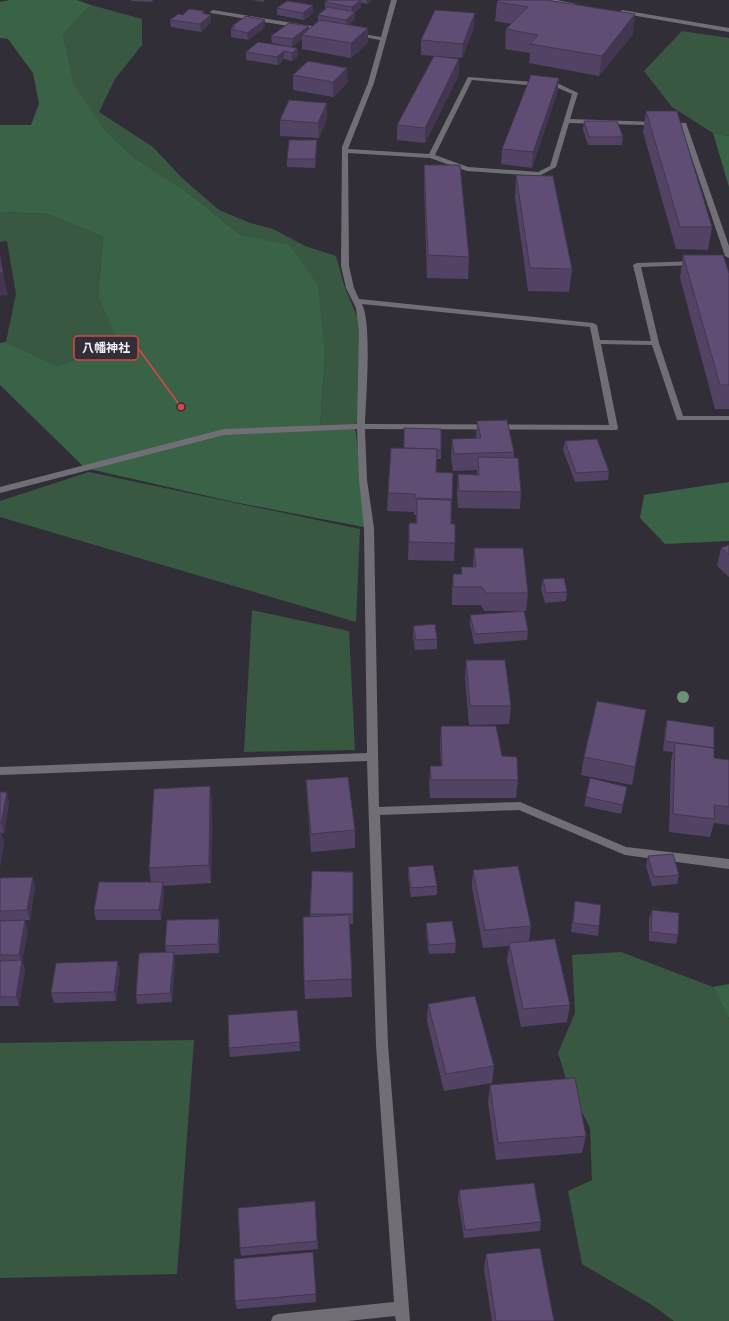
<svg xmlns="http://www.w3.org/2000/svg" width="729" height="1321" font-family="'Fira Sans Condensed','Noto Sans JP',sans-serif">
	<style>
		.green { fill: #385841 }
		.forest { fill: #396246 }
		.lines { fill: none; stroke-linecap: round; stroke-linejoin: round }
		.minor { fill: #716f75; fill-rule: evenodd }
		.tree { fill: #6d907b }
		.wall { fill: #524264 }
		.shaded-wall { fill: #423651 }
		.building { fill: #5f4d74; stroke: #423651 }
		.leader { fill: none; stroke: #da4647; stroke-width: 1.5 }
		.callout-dot { fill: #da4647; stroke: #322e38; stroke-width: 1.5 }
		.callout { fill: #322e38; stroke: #da4647; stroke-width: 1.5 }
		.callout-label { font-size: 12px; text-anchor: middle; font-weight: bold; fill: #f1eef5 }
	</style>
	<rect width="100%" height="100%" fill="#322e38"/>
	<g class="green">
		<polygon points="91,5 142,19 142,45 115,79 99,112 153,147 182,178 219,210 250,223 273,229 305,246 336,256 344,285 363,331 361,409 355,427 320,428 325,356 289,246 241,235 183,189 133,157 105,132 74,84 63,34"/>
		<polygon points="682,31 729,38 729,136 713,133 672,107 644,71"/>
		<polygon points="4,212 48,214 103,237 98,296 120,345 57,366 6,342 16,294 7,241 0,242 0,214"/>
		<polygon points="89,472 360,529 356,622 0,517 0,501"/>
		<polygon points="252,610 349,631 355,750 244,752"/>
		<polygon points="621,952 713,987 729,1019 729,1321 674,1321 652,1305 582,1264 568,1191 592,1180 590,1128 567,1082 558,1053 575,1013 572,955"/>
		<polygon points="194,1040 177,1274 0,1278 0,1043"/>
	</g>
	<g class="forest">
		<polygon points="10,0 77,0 91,5 63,34 74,84 105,131 133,157 183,189 241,235 289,245 318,285 325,356 320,428 355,427 369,528 234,502 85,468 0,385 0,343 6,342 57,366 119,345 98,296 103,237 48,214 4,212 0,214 0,125 31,125 39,104 33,73 8,39 0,38 0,2"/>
		<polygon points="713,133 729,136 729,188 729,187"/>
		<polygon points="729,482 729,541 665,544 640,518 644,495"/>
		<polygon points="729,984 729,1019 713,987"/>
	</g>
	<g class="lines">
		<g class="minor">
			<path d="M391,0H397L374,83L348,149L429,154L468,77L559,84L578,93L570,119L686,123L729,246V258L725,256L681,126L569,123L556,167L539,176L467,171L430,158L348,153L349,266L354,288L359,299L593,323L597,325L600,340L651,341L633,265L637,263L698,261L699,263L695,265L641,267L659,343L683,416H729V420H677L652,345L601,344L618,428L617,430L365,429L367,480L374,528L379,807L520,802L626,847L729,859V869L625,855L519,810L380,815L388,1045L410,1321H396L395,1316L348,1321H271L273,1316L278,1314L394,1302L376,1045L367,761L0,775V767L367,753L364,528L359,480L357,429L224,435L0,493V487L224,429L357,424L359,331L356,308L346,288L341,266L342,147L368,83L380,40L353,35L356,33L381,37ZM472,80L558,88L572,94L550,166L538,172L468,167L435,155ZM362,304L590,327L609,425L365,424C366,397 372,324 362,304Z"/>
			<polygon points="544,0 557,0 576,4 573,6"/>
			<polygon points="213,10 324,28 327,30 324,32 211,13 210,12"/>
			<polygon points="622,10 729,28 729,32 620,13 619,12"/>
		</g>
	</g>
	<circle class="tree" cx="683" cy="697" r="6"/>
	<g class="wall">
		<polygon points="131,0 153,0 152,2 131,1"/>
		<polygon points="252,0 265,0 263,2"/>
		<polygon points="328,0 372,0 367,4 361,3 361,7 355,12 355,19 348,25 368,43 351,58 302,49 302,39 292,47 272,43 271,36 309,26 309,29 318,21 318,15 325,9 325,2"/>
		<polygon points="499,0 633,34 599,76 529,63 530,53 505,49 506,29 512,24 495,21 497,2"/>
		<polygon points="313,5 313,13 304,20 277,15 277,8"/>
		<polygon points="204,11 204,14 211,22 201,32 171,27 170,20 183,15"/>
		<polygon points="265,20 265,27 248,40 231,37 231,29 232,28 232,26"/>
		<polygon points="474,27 462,58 421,55 421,40"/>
		<polygon points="297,48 298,56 292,61 284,59 278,65 246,60 246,52"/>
		<polygon points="459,74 425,143 397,140 397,125"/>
		<polygon points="293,75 348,82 333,97 293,90"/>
		<polygon points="559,78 557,93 532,168 501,164 502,149"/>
		<polygon points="327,103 327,118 319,138 280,136 280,120"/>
		<polygon points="646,111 712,227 708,250 676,249 643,132"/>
		<polygon points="584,121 623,137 622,145 588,145 583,129"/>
		<polygon points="317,149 315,168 287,167 287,159"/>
		<polygon points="424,165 469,257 468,279 427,278 424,186"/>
		<polygon points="516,175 572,269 569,292 528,291 515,197"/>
		<polygon points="683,255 729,273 729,409 715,409 680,278"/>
		<polygon points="477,421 514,452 514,458 521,492 520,509 458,508 457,492 458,474 477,475 477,470 453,471 451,457 452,439 476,439"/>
		<polygon points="565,441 609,471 608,480 575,482 563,450"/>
		<polygon points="391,448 441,450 441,459 436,459 436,472 452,499 451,524 455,543 454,561 408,560 409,523 416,523 416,515 414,515 414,512 387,511 388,493"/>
		<polygon points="729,545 729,577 717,566 721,548"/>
		<polygon points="474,548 528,593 526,611 524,611 528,631 527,640 474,644 470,624 470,615 523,611 484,611 481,605 452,605 452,592 453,574 461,574 461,567 473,567"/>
		<polygon points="543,579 567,592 566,601 545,603 541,589"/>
		<polygon points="413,626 437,639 437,649 415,650 413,635"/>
		<polygon points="466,660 511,706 509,724 469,725 465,678"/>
		<polygon points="646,710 632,785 581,775 584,757"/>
		<polygon points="667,720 714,758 729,760 729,825 714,823 710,837 669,832 671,761 673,752 663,751 665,729"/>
		<polygon points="441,726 502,756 518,780 516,798 430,798 429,784 430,766 441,766 440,744"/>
		<polygon points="306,780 355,830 355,848 311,852 307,798"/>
		<polygon points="210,786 212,804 211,883 163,886 164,892 161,920 96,920 94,910 151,882 149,868"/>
		<polygon points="627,787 621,814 584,806 586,797"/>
		<polygon points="0,792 9,801 4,833 1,833 4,842 0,867"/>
		<polygon points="648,856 679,875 677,884 652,886 646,866"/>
		<polygon points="408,867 437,886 437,895 411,897 408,876"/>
		<polygon points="473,870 531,926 529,941 570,1005 567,1022 521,1027 507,961 509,946 483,948 472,887"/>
		<polygon points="353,872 353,924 349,924 352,997 305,999 304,981 310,914"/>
		<polygon points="0,878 35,887 30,920 0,921"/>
		<polygon points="575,901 599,926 598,936 571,932"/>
		<polygon points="652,910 678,935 676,944 649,941 649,919"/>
		<polygon points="0,921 28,930 22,961 25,970 19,1006 0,1006"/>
		<polygon points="426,923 456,943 455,953 429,954 426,932"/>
		<polygon points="220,928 219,953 174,955 175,961 172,1002 137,1004 136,995 166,952 165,946"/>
		<polygon points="120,971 116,1001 54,1003 51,993"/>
		<polygon points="428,1004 494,1066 492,1083 444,1091 427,1021"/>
		<polygon points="297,1010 300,1051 230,1057 229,1048"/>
		<polygon points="490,1085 586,1136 582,1153 496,1160 488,1102"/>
		<polygon points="459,1190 541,1222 540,1231 464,1238 458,1199"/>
		<polygon points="315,1201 318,1249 241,1256 240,1248"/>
		<polygon points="313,1252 316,1302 237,1309 235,1301"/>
		<polygon points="486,1254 554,1321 492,1321 484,1269"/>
	</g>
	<g class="shaded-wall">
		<polygon points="361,0 361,7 352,14 352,7"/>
		<polygon points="367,0 372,0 367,4"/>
		<polygon points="313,5 313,13 304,20 303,13"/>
		<polygon points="355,12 355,19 346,27 346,20"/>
		<polygon points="475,13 474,27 462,58 463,44"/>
		<polygon points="635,14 633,34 599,76 602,56"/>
		<polygon points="211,15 211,22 201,32 200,24"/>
		<polygon points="265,20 265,27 248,40 247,33"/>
		<polygon points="309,26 309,34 302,35 302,39 292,47 292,39"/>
		<polygon points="368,28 368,43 351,58 351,43"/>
		<polygon points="297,48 298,56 292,61 292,53"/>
		<polygon points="284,51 284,59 278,65 277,57"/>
		<polygon points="459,59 459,74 425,143 425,128"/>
		<polygon points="347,68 348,82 333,97 333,82"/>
		<polygon points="559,78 557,93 532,168 533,152"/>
		<polygon points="327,103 327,118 319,138 318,123"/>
		<polygon points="317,140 317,149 315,168 315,159"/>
		<polygon points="0,273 3,273 8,295 0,296"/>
		<polygon points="210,786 212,804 211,883 209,865"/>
		<polygon points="7,792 9,801 4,833 1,823"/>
		<polygon points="1,832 4,842 0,867 0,841"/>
		<polygon points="33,877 35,887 30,920 27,910"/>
		<polygon points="163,882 164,892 161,920 159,910"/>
		<polygon points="219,919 220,928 219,953 218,944"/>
		<polygon points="25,920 28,930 22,961 25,970 19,1006 16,997 22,963 19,955"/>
		<polygon points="174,952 175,961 172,1002 170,993"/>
		<polygon points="118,961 120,971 116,1001 114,992"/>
	</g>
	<g class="building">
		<polygon points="328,0 361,0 352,7 325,2"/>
		<polygon points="499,0 546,0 635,14 602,56 530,44 538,35 506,29 528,7 497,2"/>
		<polygon points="287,1 313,5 303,13 277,8"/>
		<polygon points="328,7 355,12 346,20 318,15"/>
		<polygon points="189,9 204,11 202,13 211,15 200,24 170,20 178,14 183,15"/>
		<polygon points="435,10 475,13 463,44 421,40"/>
		<polygon points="246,16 265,20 247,33 231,29 235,26 232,26"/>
		<polygon points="320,20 368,28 351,43 302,35"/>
		<polygon points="289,23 309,26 292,39 271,36"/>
		<polygon points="258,42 297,48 292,53 284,51 277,57 246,52"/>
		<polygon points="434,56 459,59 425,128 397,125"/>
		<polygon points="308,61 347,68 333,82 293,75"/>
		<polygon points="531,75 559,78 533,152 502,149"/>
		<polygon points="289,100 327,103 318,123 280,120"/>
		<polygon points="646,111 677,111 712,227 680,227"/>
		<polygon points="584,121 617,121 623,137 589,137"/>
		<polygon points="289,140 317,140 315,159 287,159"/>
		<polygon points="424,165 460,165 469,257 428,255"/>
		<polygon points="516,175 553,176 572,269 530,268"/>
		<polygon points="0,255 3,273 0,273"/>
		<polygon points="683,255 723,255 729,273 729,385 720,385"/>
		<polygon points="507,420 514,452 454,454 452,439 481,438 477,421"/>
		<polygon points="404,428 441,429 441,450 437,450 437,449 404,448"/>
		<polygon points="597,439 609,471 576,473 565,441"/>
		<polygon points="391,448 437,449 436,472 453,473 452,499 415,498 415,494 388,493"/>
		<polygon points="478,457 518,458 521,492 459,491 458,474 479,475"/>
		<polygon points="417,499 451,500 451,524 455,524 455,543 409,542 409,523 417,523"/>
		<polygon points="729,545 729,555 721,548"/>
		<polygon points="474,548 523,548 528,593 486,593 482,587 453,587 453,574 462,574 461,567 476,567"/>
		<polygon points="564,578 567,592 546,593 543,579"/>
		<polygon points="524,611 528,631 475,634 470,615"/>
		<polygon points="435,624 437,639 416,640 413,626"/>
		<polygon points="466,660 505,660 511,706 470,706"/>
		<polygon points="597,701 646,710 635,767 584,757"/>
		<polygon points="667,720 714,727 714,748 665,741"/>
		<polygon points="441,726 496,726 502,756 517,757 518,780 431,780 430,766 442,766"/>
		<polygon points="675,743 714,748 714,758 729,760 729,807 714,805 715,819 673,814"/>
		<polygon points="348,777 355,830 311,834 306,780"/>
		<polygon points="590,778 627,787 623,805 586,797"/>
		<polygon points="210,786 209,865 149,868 154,789"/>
		<polygon points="0,792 7,792 1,823 0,823"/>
		<polygon points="0,832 1,832 0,841"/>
		<polygon points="673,854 679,875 654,877 648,856"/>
		<polygon points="433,865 437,886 411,888 408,867"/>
		<polygon points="518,866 531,926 485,930 473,870"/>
		<polygon points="312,871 353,872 353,914 310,914"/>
		<polygon points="33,877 27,910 0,911 0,878"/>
		<polygon points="99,882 163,882 159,910 94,910"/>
		<polygon points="575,901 601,905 599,926 573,923"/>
		<polygon points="652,910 679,913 678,935 651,932"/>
		<polygon points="349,915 352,979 304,981 303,917"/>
		<polygon points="219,919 218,944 165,946 167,920"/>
		<polygon points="25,920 19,955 0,955 0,921"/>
		<polygon points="452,921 456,943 429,945 426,923"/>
		<polygon points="555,939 570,1005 523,1009 509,943"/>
		<polygon points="174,952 170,993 136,995 139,953"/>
		<polygon points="22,960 16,997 0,997 0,961"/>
		<polygon points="118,961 114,992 51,993 56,963"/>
		<polygon points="475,996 494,1066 446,1074 428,1004"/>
		<polygon points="297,1010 300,1042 229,1048 228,1015"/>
		<polygon points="575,1078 586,1136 498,1143 490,1085"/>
		<polygon points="534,1183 541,1222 465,1230 459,1190"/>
		<polygon points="315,1201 317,1241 240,1248 238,1208"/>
		<polygon points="540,1248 554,1321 496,1321 486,1254"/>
		<polygon points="313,1252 316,1294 235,1301 234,1259"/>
	</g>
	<path class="leader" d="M181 407L138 348"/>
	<circle class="callout-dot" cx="181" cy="407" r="4"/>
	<rect class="callout" x="74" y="336" width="64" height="24" rx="4"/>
	<g class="callout-label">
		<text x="106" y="352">八幡神社</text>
	</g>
</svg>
